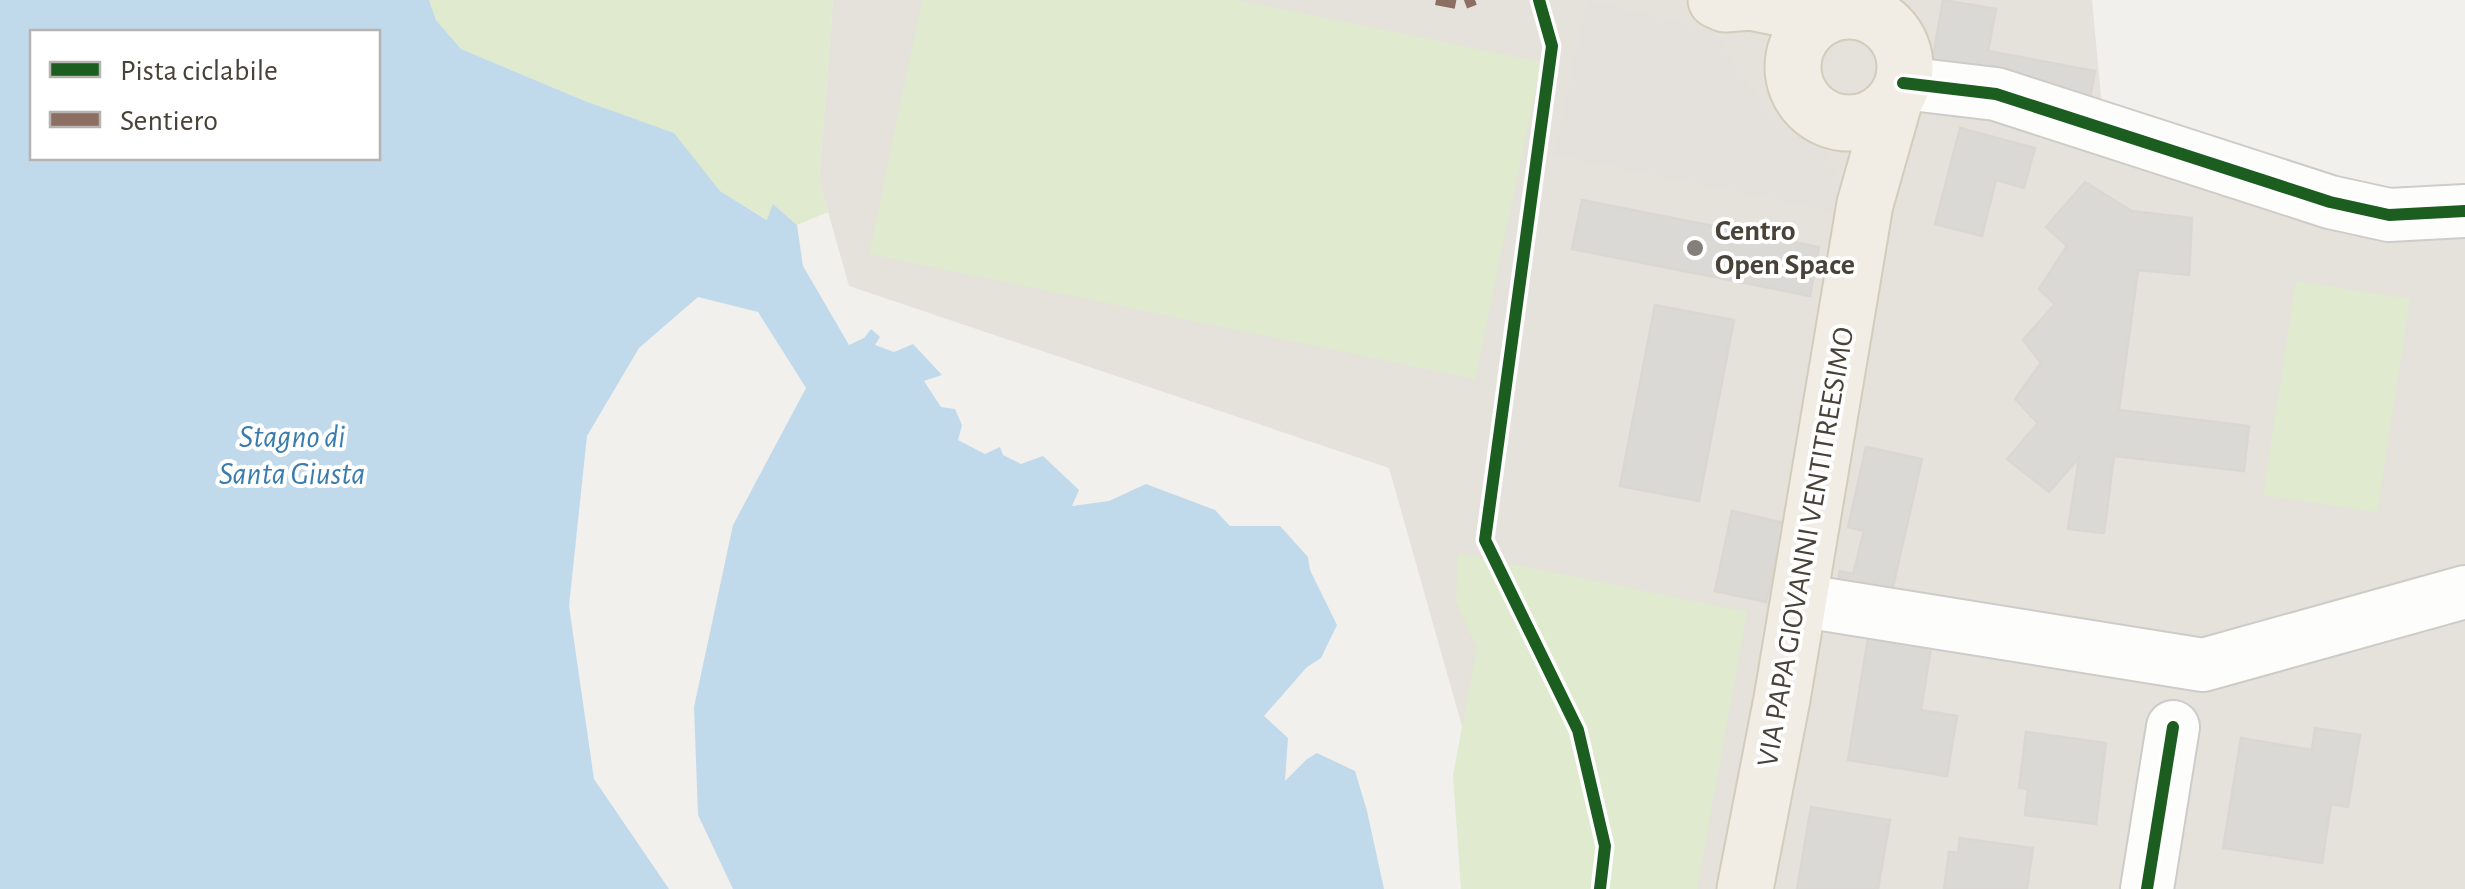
<svg xmlns="http://www.w3.org/2000/svg" width="2465" height="889" font-family="'Alegreya Sans',sans-serif">
	<style>
		.residential { fill: #e5e2db }
		.green { fill: #dfeace }
		.parking { fill: #e4e1dd }
		.water { fill: #c0daec; fill-rule: evenodd }
		.building { fill: #dbd9d5; stroke: #dad7d2; stroke-width: 2.5 }
		.lines { fill: none; stroke-linecap: round; stroke-linejoin: round }
		.minor-casing { stroke: #ceccc8; stroke-width: 56 }
		.major-casing { stroke: #d3ccbb; stroke-width: 59 }
		.minor { stroke: #fdfdfc; stroke-width: 52 }
		.major { stroke: #f1ede5; stroke-width: 55 }
		.quiet { stroke: #8d6e63; stroke-width: 10; stroke-dasharray: 20 10; stroke-linecap: butt }
		.cycleway-casing { stroke: #fff; stroke-width: 19 }
		.cycleway { stroke: #1b5e20; stroke-width: 12 }
		.poi-dot { fill: #847f78; stroke: #fff; stroke-width: 4 }
		.labels { text-anchor: middle; dominant-baseline: central; stroke-width: 8; stroke-linejoin: round; paint-order: stroke }
		.poi-label { font-size: 30px; font-weight: bold; fill: #484239; stroke: #fff; text-anchor: start }
		.street-label { font-size: 30px; fill: #484239; stroke: #fff }
		.water-label { font-size: 32px; font-style: italic; fill: #397cad; stroke: #fff }
	</style>
	<rect width="100%" height="100%" fill="#f2f0ec"/>
	<polygon class="residential" points="833,0 2092,0 2102,107 2339,192 2465,201 2465,889 1508,889 1389,468 849,286 819,180"/>
	<g class="green">
		<polygon points="429,0 833,0 819,180 828,212 797,225 774,205 768,220 720,191 673,133 585,101 461,49 436,20"/>
		<polygon points="922,0 1238,0 1541,62 1475,379 869,254"/>
		<polygon points="2296,281 2410,299 2377,512 2263,495"/>
		<polygon points="1458,553 1747,612 1697,889 1461,889 1453,775 1477,648 1456,602"/>
	</g>
	<polygon class="parking" points="1587,0 1714,30 1747,83 1780,123 1822,148 1842,184 1835,212 1554,155"/>
	<path class="water" d="M0,0H429L436,20L461,49L585,101L674,133L720,191L767,220L773,204L797,225L803,266L849,345L864,338L871,329L880,337L875,345L894,352L913,344L942,375L924,381L941,407L955,409L962,425L958,440L985,454L1000,447L1003,455L1021,464L1043,456L1079,490L1072,506L1109,501L1146,484L1215,510L1230,526H1280L1308,557L1310,570L1337,625L1321,658L1307,667L1264,716L1288,738L1285,781L1307,759L1317,753L1355,771L1367,811L1384,889H733L698,815L694,707L733,525L806,388L758,312L698,297L639,348L587,436L569,606L594,779L669,889H0ZM32,32H378V158H32Z"/>
	<g class="building">
		<polygon points="1943,0 1996,9 1988,51 2095,71 2089,104 1930,74"/>
		<polygon points="1960,128 2035,148 2024,188 1996,180 1982,236 1935,224"/>
		<polygon points="2085,182 2132,211 2192,218 2189,275 2138,270 2119,410 2249,426 2244,471 2114,456 2104,533 2068,529 2079,458 2049,492 2007,459 2038,423 2015,399 2041,363 2023,340 2055,304 2039,289 2067,246 2046,227"/>
		<polygon points="1582,200 1819,247 1810,296 1572,249"/>
		<polygon points="1655,305 1734,320 1699,501 1620,486"/>
		<polygon points="1866,447 1922,459 1888,609 1835,598 1840,571 1853,574 1864,531 1848,527"/>
		<polygon points="1732,511 1784,523 1766,602 1715,591"/>
		<polygon points="1870,626 1933,636 1921,710 1957,716 1947,776 1848,760"/>
		<polygon points="2315,728 2360,735 2348,807 2331,804 2322,863 2223,848 2241,738 2312,750"/>
		<polygon points="2026,732 2106,743 2096,824 2025,815 2028,789 2019,788"/>
		<polygon points="1811,807 1890,820 1878,889 1797,889"/>
		<polygon points="1960,838 2033,848 2027,889 1944,889 1949,852 1958,853"/>
	</g>
	<g class="lines">
		<g class="minor-casing">
			<g id="minor">
				<polyline points="1903,83 1996,94 2330,202 2389,215 2465,211"/>
				<polyline points="1798,600 2203,665 2465,592"/>
				<polyline points="2147,889 2173,727"/>
			</g>
		</g>
		<g class="major-casing">
			<g id="major">
				<polyline points="1716,0 1725,4 1751,2 1824,17"/>
				<circle cx="1849" cy="67" r="56"/>
				<polyline points="1745,889 1782,699 1865,204 1894,102"/>
			</g>
		</g>
		<use href="#minor" class="minor"/>
		<use href="#major" class="major"/>
		<polyline class="quiet" points="1436,0 1462,5 1475,0"/>
		<g class="cycleway-casing">
			<g id="cycleway">
				<polyline points="1539,0 1552,46 1485,540 1578,730 1605,846 1600,889"/>
				<polyline points="1903,83 1996,94 2330,202 2389,215 2465,211"/>
				<polyline points="2147,889 2173,727"/>
			</g>
		</g>
		<use href="#cycleway" class="cycleway"/>
	</g>
	<circle class="poi-dot" cx="1695" cy="248" r="10"/>
	<g class="labels">
		<g class="poi-label">
			<text x="1715" y="231">Centro<tspan x="1715" dy="34">Open Space</tspan></text>
		</g>
		<g class="street-label">
			<text transform="translate(1806 547) rotate(-80)">VIA PAPA GIOVANNI VENTITREESIMO</text>
		</g>
		<g class="water-label">
			<text x="292" y="437">Stagno di<tspan x="292" dy="37">Santa Giusta</tspan></text>
		</g>
	</g>
	<rect x="30" y="30" width="350" height="130" fill="#ffffff" stroke="#b6b3b0" stroke-width="2.5"/>
	<rect x="50" y="62" width="50" height="15" fill="#1b5e20" stroke="#b6b3b0" stroke-width="2.5"/>
	<text x="120" y="80" font-size="30" fill="#484239">Pista ciclabile</text>
	<rect x="50" y="112" width="50" height="15" fill="#8d6e63" stroke="#b6b3b0" stroke-width="2.5"/>
	<text x="120" y="130" font-size="30" fill="#484239">Sentiero</text>
</svg>
